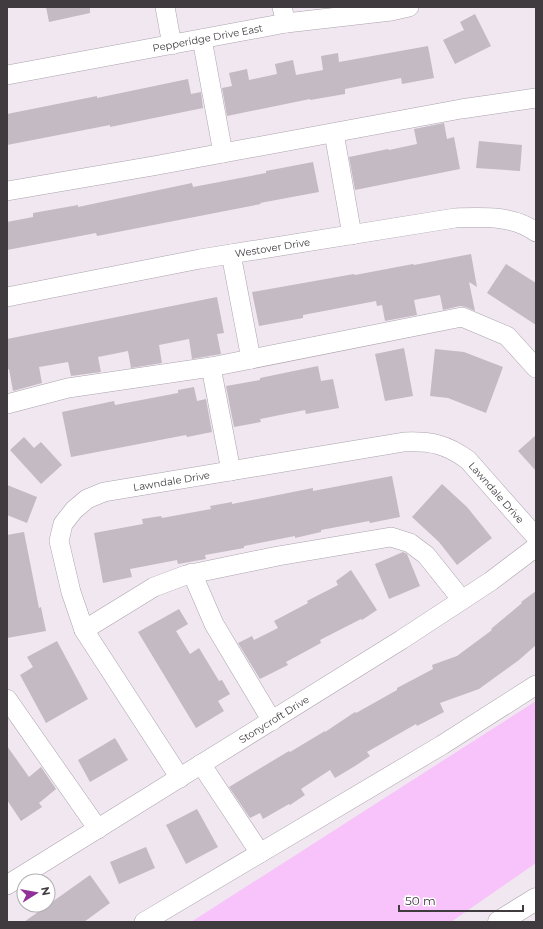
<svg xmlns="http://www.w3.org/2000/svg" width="543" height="929" font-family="Montserrat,sans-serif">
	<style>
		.green { fill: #f8c2fb }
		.building { fill: #c3bac3 }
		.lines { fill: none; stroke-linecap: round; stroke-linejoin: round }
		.minor-casing { stroke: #aca3ac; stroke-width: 20 }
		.major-casing { stroke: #aca3ac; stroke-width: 23 }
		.minor { stroke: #fff; stroke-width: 19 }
		.major { stroke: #fff; stroke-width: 22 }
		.labels { text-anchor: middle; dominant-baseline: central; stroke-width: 3; stroke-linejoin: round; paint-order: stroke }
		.street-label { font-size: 10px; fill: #3f3b3f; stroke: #fff }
	</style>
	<rect width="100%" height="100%" fill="#f0e7f1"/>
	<polygon class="green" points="536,701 536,863 451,922 191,922"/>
	<g class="building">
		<polygon points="46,7 90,7 90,13 49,22"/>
		<polygon points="475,14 491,46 455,64 443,40 464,30 460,22"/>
		<polygon points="428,46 434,78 402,84 401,78 345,89 345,94 310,100 310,99 227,116 222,88 232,86 229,73 247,69 249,80 277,74 275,64 293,60 296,75 323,70 321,56 338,53 339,62"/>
		<polygon points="188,79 191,94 201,92 203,108 110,127 110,125 7,145 7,114 97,96 97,98"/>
		<polygon points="444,123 447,139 454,137 460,169 355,190 349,157 388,149 389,150 417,144 414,129"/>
		<polygon points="479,141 522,145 520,171 476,168"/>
		<polygon points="313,162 319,192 260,203 261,204 97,236 96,233 7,250 7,222 33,217 33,213 78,205 78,207 192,183 193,187 266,173 266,171"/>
		<polygon points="471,254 477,287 469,282 475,311 466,307 460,306 443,310 440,295 414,300 417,315 385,321 382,305 377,306 376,301 303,315 303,318 259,326 252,292 354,274 355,275 413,264 414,265"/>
		<polygon points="506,264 536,283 536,325 487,293"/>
		<polygon points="217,297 224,333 217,334 221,354 192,359 189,339 159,345 162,363 131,368 128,351 98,357 101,372 71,376 68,362 39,367 42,383 13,391 9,369 7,370 7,339"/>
		<polygon points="404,348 413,396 385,401 375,354"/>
		<polygon points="435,349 464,352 503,367 486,413 448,398 430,396"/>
		<polygon points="318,366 321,381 333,379 339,408 306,414 305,410 260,419 261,422 234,427 226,386 260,380 260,378"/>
		<polygon points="194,387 197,401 206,399 212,432 187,437 186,435 71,457 62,412 114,401 115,405 178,393 178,390"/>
		<polygon points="536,435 536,471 518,451"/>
		<polygon points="24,437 34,448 41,442 62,465 41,484 10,450"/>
		<polygon points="392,476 400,517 370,523 369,521 321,530 321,532 295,538 295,536 244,546 244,548 205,555 206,559 178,564 177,560 130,569 132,577 103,583 94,533 143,524 142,519 161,516 162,518 211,509 210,506 232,502 232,504 313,488 313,491"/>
		<polygon points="442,484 467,507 492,538 457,565 439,542 412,517"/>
		<polygon points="7,485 37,497 27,523 7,515"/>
		<polygon points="24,532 39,608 41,607 46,631 7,638 7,535"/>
		<polygon points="403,552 407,554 420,586 389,599 375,564"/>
		<polygon points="351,570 377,610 362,620 361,619 320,640 321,643 286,662 288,665 260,679 238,643 252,636 254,640 278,628 274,621 308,603 307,601 338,585 336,581"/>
		<polygon points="536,591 536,645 519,660 479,689 440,703 444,712 417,726 416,724 367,752 370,756 355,766 335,778 330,770 301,789 305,795 290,805 289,804 263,819 260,813 250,818 229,787 289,751 290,752 325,731 325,732 355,712 356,713 397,690 397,688 433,669 432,665 457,656 492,630 491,629 522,603 521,602"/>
		<polygon points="179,609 188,624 176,631 190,654 199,648 219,681 222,680 230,694 218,701 224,711 196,728 138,632"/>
		<polygon points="57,641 88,699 46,723 20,675 33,667 27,657"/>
		<polygon points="115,738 128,760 90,782 78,760"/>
		<polygon points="7,746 29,777 41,767 56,789 39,803 42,807 21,821 7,800"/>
		<polygon points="197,809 218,847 186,864 166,825"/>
		<polygon points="146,847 155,868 119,884 110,862"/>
		<polygon points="90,875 110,903 84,922 24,922"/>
	</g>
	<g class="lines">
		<g class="minor-casing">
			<g id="minor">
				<polyline points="165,7 172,45"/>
				<polyline points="282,7 286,23"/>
				<polyline points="202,39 223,153"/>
				<path id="s1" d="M7,75L286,23L391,11L409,7"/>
				<polyline points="334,133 352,235"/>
				<polyline points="7,191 153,166 461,109 536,98"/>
				<polyline points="231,254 251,359"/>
				<path id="s2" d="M7,297L200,259L455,218C483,217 512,215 536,232"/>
				<polyline points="211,367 231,471"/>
				<polyline points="7,404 68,388 211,367 462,317 507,336 536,368"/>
				<polyline points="192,573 214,624 272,721"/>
				<polyline points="84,630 154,587 186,575 278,556 391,537 410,543 426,555 462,600"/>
				<polyline points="7,699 98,829"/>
				<polyline points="201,764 260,853"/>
				<path id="s3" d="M180,778L84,630L71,592L59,541L63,524L74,510L87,499L104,492L404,442C431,441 446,444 468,460L536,537"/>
				<path id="s4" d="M7,885L401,640L491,581L536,547"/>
				<polyline points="144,922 442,745 536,685"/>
			</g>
		</g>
		<g class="major-casing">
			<polyline id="major" points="499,922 536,899"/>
		</g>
		<use href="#minor" class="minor"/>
		<use href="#major" class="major"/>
	</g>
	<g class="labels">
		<g class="street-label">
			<text stroke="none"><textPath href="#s1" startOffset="204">Pepperidge Drive East</textPath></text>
			<text stroke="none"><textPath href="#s2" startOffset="270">Westover Drive</textPath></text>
			<text stroke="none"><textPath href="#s3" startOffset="408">Lawndale Drive</textPath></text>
			<text stroke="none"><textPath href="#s3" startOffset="755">Lawndale Drive</textPath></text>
			<text stroke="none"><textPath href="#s4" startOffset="314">Stonycroft Drive</textPath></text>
		</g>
	</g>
	<rect width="543" height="929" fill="none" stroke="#3f3b3f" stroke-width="16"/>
	<g transform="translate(36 893) rotate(79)"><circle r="19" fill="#ffffff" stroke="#b2b1b2"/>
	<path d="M0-3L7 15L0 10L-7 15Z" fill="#903098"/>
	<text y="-6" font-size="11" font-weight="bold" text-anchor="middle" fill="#3f3b3f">N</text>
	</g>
	<path d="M399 905v6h124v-6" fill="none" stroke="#3f3b3f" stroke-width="2"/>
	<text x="405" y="905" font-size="12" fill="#3f3b3f" stroke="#ffffff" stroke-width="3" paint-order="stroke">50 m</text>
</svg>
